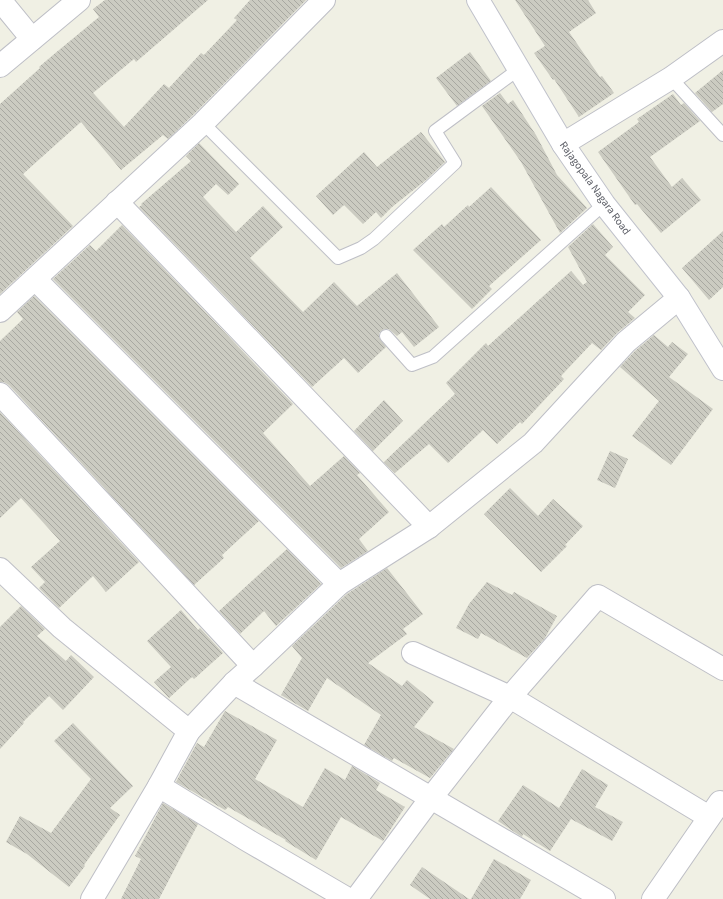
<svg xmlns="http://www.w3.org/2000/svg" width="723" height="899" font-family="'Source Sans 3',sans-serif">
	<style>
		.building { fill: url(#building-back-hatch) }
		.lines { fill: none; stroke-linecap: round; stroke-linejoin: round }
		.lane-casing { stroke: #bebfc6; stroke-width: 14 }
		.street-casing { stroke: #bebfc6; stroke-width: 24 }
		.secondary-casing { stroke: #c0c2cb; stroke-width: 24 }
		.lane { stroke: #fff; stroke-width: 12 }
		.street { stroke: #fff; stroke-width: 22 }
		.secondary { stroke: #fff; stroke-width: 22 }
		.labels { text-anchor: middle; dominant-baseline: central; stroke-width: 3.5; stroke-linejoin: round; paint-order: stroke }
		.street-label { font-size: 11px; fill: #5c5e66; stroke: #fff }
	</style>
	<defs>
		<pattern id="building-back-hatch" width="6" height="6" patternUnits="userSpaceOnUse"><rect width="6" height="6" fill="#cbcbc1"/><path d="M-1 5l2 2M0 0l6 6M5-1l2 2" fill="none" stroke="#a8a8a1"/></pattern>
	</defs>
	<rect width="100%" height="100%" fill="#f0f0e4"/>
	<g class="building">
		<polygon points="105,0 208,0 136,62 134,59 93,93 124,127 164,84 169,88 201,53 204,55 237,20 234,18 250,0 306,0 194,114 168,139 163,135 121,170 81,122 23,174 73,226 0,294 0,104 40,68 39,67 53,55 99,17 93,9"/>
		<polygon points="515,0 588,0 596,13 569,32 600,77 602,76 614,93 579,117 554,79 553,80 534,53 545,46"/>
		<polygon points="470,52 491,81 457,106 436,78"/>
		<polygon points="723,70 723,104 712,112 695,93"/>
		<polygon points="500,93 508,104 513,100 536,135 557,175 587,208 560,233 521,162 482,106"/>
		<polygon points="673,94 681,105 684,103 700,121 650,157 672,187 682,178 701,200 661,233 637,204 635,205 598,152 639,122 637,119"/>
		<polygon points="421,132 445,162 426,180 392,207 381,218 376,212 363,224 344,205 333,215 316,196 364,152 377,167"/>
		<polygon points="199,143 239,184 228,195 216,184 203,197 236,232 263,206 283,227 250,258 303,312 334,282 357,306 397,273 439,327 414,347 402,332 397,336 389,329 384,329 379,333 379,337 386,347 358,373 344,358 312,387 139,207 142,205 141,204 191,161 186,156"/>
		<polygon points="491,187 541,240 489,286 492,289 472,309 413,250 442,224 444,227 468,205 469,207"/>
		<polygon points="593,224 613,247 605,255 645,295 628,312 635,318 617,333 601,350 592,343 561,376 564,379 522,424 520,422 497,444 483,430 448,463 429,444 395,473 384,462 455,394 446,383 486,343 488,346 571,271 583,285 587,282 568,247"/>
		<polygon points="122,225 293,404 263,433 310,486 344,456 360,473 357,475 389,512 359,539 368,551 341,568 53,279 90,245 96,251"/>
		<polygon points="723,231 723,287 709,300 682,268"/>
		<polygon points="34,296 259,521 222,555 224,558 194,585 9,385 4,382 0,382 0,341 23,319 17,312"/>
		<polygon points="654,335 668,347 672,342 688,354 669,377 713,409 671,465 632,436 659,401 620,367 635,351"/>
		<polygon points="384,400 403,421 373,451 354,431"/>
		<polygon points="0,412 139,562 106,592 93,576 59,608 39,588 45,582 31,567 60,541 21,498 0,518"/>
		<polygon points="610,451 628,459 615,488 597,480"/>
		<polygon points="510,488 538,516 553,499 583,526 565,545 567,546 541,572 484,514"/>
		<polygon points="287,549 321,584 276,626 264,611 240,634 219,611"/>
		<polygon points="387,568 423,614 403,629 407,634 368,663 402,686 407,680 434,702 414,727 454,749 430,778 394,758 392,761 364,745 381,715 327,678 308,711 281,695 302,658 292,646 347,594"/>
		<polygon points="487,582 512,595 514,592 557,616 545,638 527,658 481,633 478,639 456,628 469,604"/>
		<polygon points="21,606 45,629 37,636 66,661 71,655 94,677 63,710 49,696 23,722 24,723 0,749 0,627"/>
		<polygon points="181,610 198,630 200,628 223,653 194,679 192,677 169,698 154,682 171,667 147,641"/>
		<polygon points="225,711 277,740 255,779 303,807 325,768 345,780 352,766 380,783 376,790 405,807 383,841 341,817 316,860 285,841 286,840 228,807 225,810 176,782 197,743 204,747"/>
		<polygon points="73,723 133,786 110,808 120,815 84,865 85,866 69,887 27,854 6,842 20,816 51,833 91,779 54,741"/>
		<polygon points="582,769 608,785 595,807 623,822 612,841 571,819 550,851 523,834 522,837 498,821 523,785 559,808"/>
		<polygon points="163,803 198,824 159,899 121,899 141,859 135,856"/>
		<polygon points="494,859 531,880 520,899 471,899"/>
		<polygon points="422,867 469,899 430,899 410,885"/>
	</g>
	<g class="lines">
		<g class="lane-casing">
			<g id="lane">
				<polyline points="671,78 723,135"/>
				<polyline points="203,123 338,258 361,248 374,239 455,163 435,131 519,69"/>
				<polyline points="386,336 412,365 433,357 604,204"/>
			</g>
		</g>
		<g class="street-casing">
			<g id="street">
				<polyline points="0,0 32,39"/>
				<polyline points="0,66 79,0"/>
				<polyline points="563,144 671,78 723,41"/>
				<polyline points="117,202 429,527"/>
				<polyline points="35,279 339,584"/>
				<polyline points="0,311 203,123 324,0"/>
				<polyline points="0,394 253,666"/>
				<polyline points="0,569 62,628 189,731"/>
				<polyline points="413,653 510,697 709,817"/>
				<polyline points="234,683 604,899"/>
				<polyline points="159,786 247,840 348,899"/>
				<polyline points="92,899 159,786 189,731 234,683 253,666 339,584 429,527 533,443 626,342 679,298"/>
				<polyline points="356,899 431,798 510,697 598,596 723,669"/>
				<polyline points="653,899 720,802"/>
			</g>
		</g>
		<g class="secondary-casing">
			<polyline id="secondary" points="478,0 563,144 604,204 679,298 723,369"/>
		</g>
		<use href="#lane" class="lane"/>
		<use href="#street" class="street"/>
		<use href="#secondary" class="secondary"/>
	</g>
	<g class="labels">
		<g class="street-label">
			<text transform="translate(595 188) rotate(54)">Rajagopala Nagara Road</text>
		</g>
	</g>
</svg>
